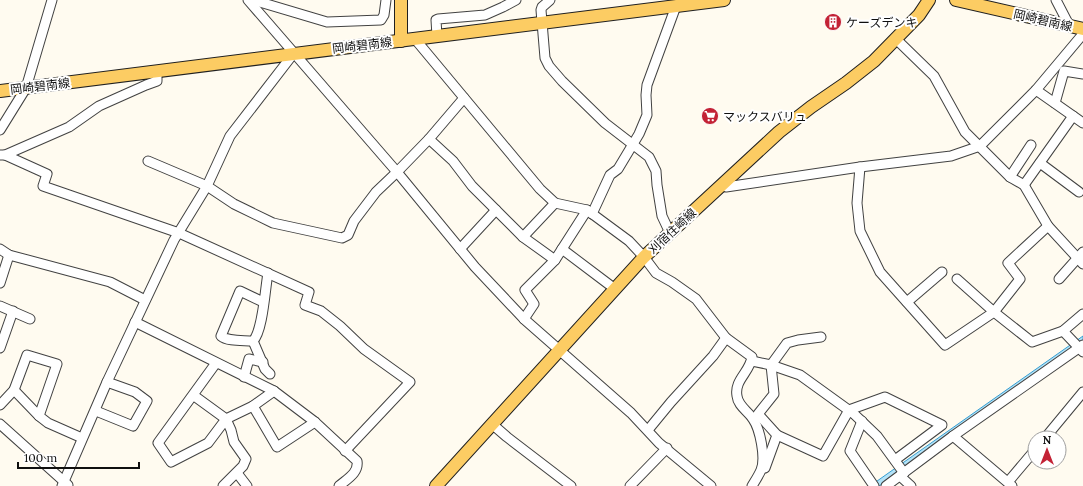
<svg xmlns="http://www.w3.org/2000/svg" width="1083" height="486" font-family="Lora,'Noto Sans JP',serif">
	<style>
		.water { fill: #b3e3f8; stroke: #389ed1 }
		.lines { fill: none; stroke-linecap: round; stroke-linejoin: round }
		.minor-casing { stroke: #424242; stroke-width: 11 }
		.major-casing { stroke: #202020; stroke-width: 14 }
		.minor { stroke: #fff; stroke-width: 9 }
		.major { stroke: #fccc63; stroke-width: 12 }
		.labels { text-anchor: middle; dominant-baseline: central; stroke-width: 4; stroke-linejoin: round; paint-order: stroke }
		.street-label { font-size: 12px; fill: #0f0f0f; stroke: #fff }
		.poi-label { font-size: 12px; fill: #0f0f0f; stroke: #fff; text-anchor: start }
	</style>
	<rect width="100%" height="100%" fill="#fffbf0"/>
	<polygon class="water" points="1083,336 1083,343 879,486 870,486"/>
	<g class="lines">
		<g class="minor-casing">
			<g id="minor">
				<polyline points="248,0 397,172 475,267 524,319 631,413 659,443 711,486"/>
				<polyline points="253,0 327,22 381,20 384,15 386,0"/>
				<polyline points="550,0 542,7 541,10 545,58 549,66 562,81 605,123 649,157 656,171 657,185 662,216 670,233"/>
				<polyline points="1056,0 1069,25"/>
				<polyline points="437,36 436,20 438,19 485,15 503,7 516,0"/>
				<path d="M415,39L540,189L555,203L587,210L629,241L644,257L656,273L672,282L696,299L726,338L752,357C750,372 734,380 737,396C738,406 748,411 753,419C760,429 766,458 761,470C759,475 755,481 752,486"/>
				<polyline points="896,39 934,76 965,132 1010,177 1024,185 1048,226 1083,264"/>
				<polyline points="1036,90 1083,123"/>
				<polyline points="1055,103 1064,71 1083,74"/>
				<polyline points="0,130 26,88 52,0"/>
				<polyline points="429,139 453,161 472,186 523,237 555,260 587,210"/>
				<polyline points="1,155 5,155 69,127 99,106 146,85 157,81 157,72"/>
				<polyline points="5,155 47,174 43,186 179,233 309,292 305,305 321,311 340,326 364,349 410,382 345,451"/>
				<polyline points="148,161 207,186 234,204 273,223 342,238 348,235 354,221 376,192 397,172 429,139 464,98"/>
				<polyline points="1040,163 1079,192"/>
				<polyline points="860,167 857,203 860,231 880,272 945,345 994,312 1032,342 1063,331 1083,314"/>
				<polyline points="1010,177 1031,145"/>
				<polyline points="722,185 726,187 860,167 951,156 980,146 1036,90 1083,34"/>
				<polyline points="1024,185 1073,116"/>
				<polyline points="592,214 610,175 618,169 639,134 647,115 646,95 647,85 676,6"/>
				<polyline points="523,237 555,203"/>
				<polyline points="0,249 9,255 110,282 145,300"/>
				<polyline points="460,249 496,210"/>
				<polyline points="562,249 615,289"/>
				<polyline points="957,279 994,312 1020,279 1008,263 1048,226"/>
				<polyline points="1059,279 1083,252"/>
				<polyline points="0,283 9,255"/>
				<path d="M263,302L240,291L221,336C228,342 244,340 253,341C263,331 265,289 268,273"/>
				<polyline points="907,302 942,272"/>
				<polyline points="0,306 30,319"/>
				<polyline points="524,319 534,304 525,290 555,260"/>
				<path d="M135,322L274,391L315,422L357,461C359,473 347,479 339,486"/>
				<polyline points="1063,331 1083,352"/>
				<polyline points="253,341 265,369 270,374"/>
				<polyline points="0,348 13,311"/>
				<polyline points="752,361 771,365 800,375 854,414 877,436 904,473"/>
				<polyline points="244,377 249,359 263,362"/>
				<polyline points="14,390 39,416"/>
				<polyline points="193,395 226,419 208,443 171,462 158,443 216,363"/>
				<polyline points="0,405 14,390 27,355 57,364 39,416 48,423 82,438"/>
				<polyline points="253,406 277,447 315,422"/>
				<polyline points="96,411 133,426 147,401 135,392 107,382"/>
				<polyline points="862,421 850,451 874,486"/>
				<polyline points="0,424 68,485"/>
				<polyline points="492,424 507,437 571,486"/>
				<polyline points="648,430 671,402 713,356 726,338"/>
				<polyline points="777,435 823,456 849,410 885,397 942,425 895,460"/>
				<polyline points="953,436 1012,486"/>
				<polyline points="1045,438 1083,392"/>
				<polyline points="765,468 777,435 758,414 774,394 771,365 787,343 798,340 821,337"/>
				<polyline points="237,473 247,486"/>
				<polyline points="900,476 911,486"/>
				<polyline points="1008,482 1035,450"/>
				<polyline points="62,486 107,382 174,240 207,186 230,136 294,53"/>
				<polyline points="223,486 243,466 246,459 234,442 231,430 226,419 253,406 274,391"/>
				<polyline points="630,486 667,448"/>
				<polyline points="886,486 953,436 1083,345"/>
			</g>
		</g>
		<g class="major-casing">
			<g id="major">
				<polyline points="956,0 1083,29"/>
				<polyline points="401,41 401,0"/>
				<polyline points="0,91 724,0"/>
				<polyline points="436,486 644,257 779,132 811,107 846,83 874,61 919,15 929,0"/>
			</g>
		</g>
		<use href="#minor" class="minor"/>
		<use href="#major" class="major"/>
	</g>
	<defs>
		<g id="building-disc" transform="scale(0.9)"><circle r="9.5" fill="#c32235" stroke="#fff"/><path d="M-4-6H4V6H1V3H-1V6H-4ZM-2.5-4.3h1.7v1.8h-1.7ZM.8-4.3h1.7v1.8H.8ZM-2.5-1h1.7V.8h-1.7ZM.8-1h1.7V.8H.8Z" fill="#fff"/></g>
		<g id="supermarket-disc" transform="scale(0.9)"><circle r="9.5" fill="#c32235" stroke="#fff"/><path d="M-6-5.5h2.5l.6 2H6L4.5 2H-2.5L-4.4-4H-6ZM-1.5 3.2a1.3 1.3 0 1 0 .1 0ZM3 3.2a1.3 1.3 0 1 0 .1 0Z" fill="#fff"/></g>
	</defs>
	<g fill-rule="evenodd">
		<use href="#building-disc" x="833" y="22"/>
		<use href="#supermarket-disc" x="710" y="116"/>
	</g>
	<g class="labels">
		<g class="street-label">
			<text transform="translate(1043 20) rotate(13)">岡崎碧南線</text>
			<text transform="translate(362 45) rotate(-7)">岡崎碧南線</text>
			<text transform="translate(40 86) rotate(-7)">岡崎碧南線</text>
			<text transform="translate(672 231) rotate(-43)">刈宿住崎線</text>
		</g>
		<g class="poi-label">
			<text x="846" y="22">ケーズデンキ</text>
			<text x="723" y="116">マックスバリュ</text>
		</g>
	</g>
	<g transform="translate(1047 450)"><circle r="19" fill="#ffffff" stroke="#9f9f9f"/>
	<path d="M0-3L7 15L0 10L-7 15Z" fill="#c32235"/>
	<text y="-6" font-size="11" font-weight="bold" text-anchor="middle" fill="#0f0f0f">N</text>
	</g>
	<path d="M18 462v6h121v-6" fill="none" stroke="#0f0f0f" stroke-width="2"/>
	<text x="24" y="462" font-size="12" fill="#0f0f0f" stroke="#ffffff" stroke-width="3" paint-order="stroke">100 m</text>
</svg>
